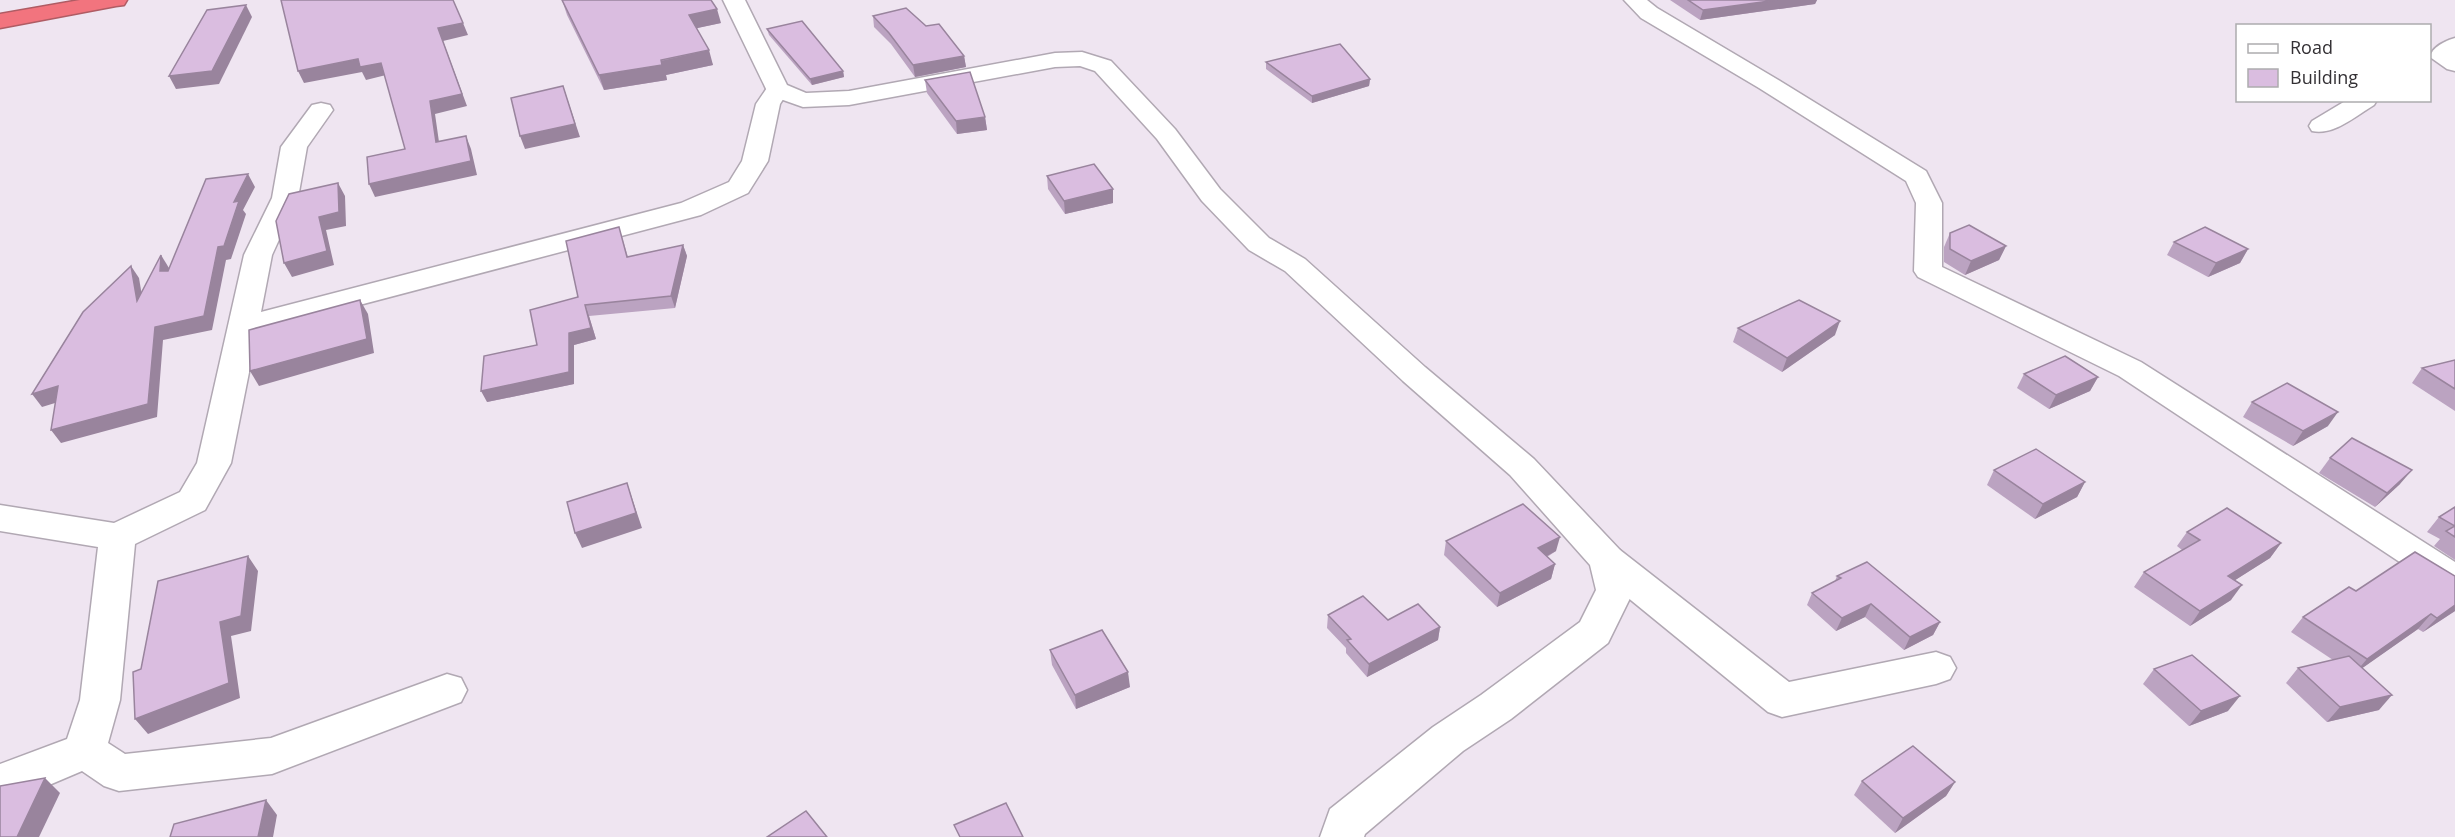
<svg xmlns="http://www.w3.org/2000/svg" width="2455" height="837" font-family="'Open Sans',sans-serif">
	<style>
		.lines { fill: none; stroke-linecap: round; stroke-linejoin: round }
		.street-casing { stroke: #b1a8b3; stroke-width: 3 }
		.secondary-casing { stroke: #b1a8b3; stroke-width: 3 }
		.highway-casing { stroke: #af5c64; stroke-width: 3 }
		.street { fill: #fff; fill-rule: evenodd }
		.secondary { fill: #fff; fill-rule: evenodd }
		.highway { fill: #f2747e; fill-rule: evenodd }
		.wall { fill: #bba3c1 }
		.shaded-wall { fill: #99849d }
		.building { fill: #dabde0; stroke: #99849d; stroke-width: 1.5 }
	</style>
	<rect width="100%" height="100%" fill="#efe5f1"/>
	<g class="lines">
		<g class="street-casing">
			<g id="street">
				<polygon points="1624,0 1647,0 1657,8 1775,78 1926,171 1942,203 1942,267 2141,362 2455,562 2455,594 2442,590 2119,376 1918,277 1914,271 1916,203 1906,181 1759,88 1641,18"/>
				<path d="M2455,38V71L2447,69L2430,57C2432,47 2445,41 2455,38Z"/>
				<polygon points="777,83 785,85 789,90 780,104 768,161 748,193 701,215 257,332 231,463 205,510 135,544 120,700 108,743 125,754 271,738 447,674 461,678 467,690 461,702 272,774 119,791 104,786 82,771 42,788 0,802 0,764 67,739 80,700 98,547 0,531 0,505 114,523 180,492 197,463 244,255 272,198 281,147 312,105 321,103 330,105 333,110 307,147 298,198 272,255 261,312 681,203 729,182 742,161 756,104 769,85"/>
				<path d="M2347,100H2377L2374,105C2356,116 2333,136 2312,131L2309,126L2312,121Z"/>
				<polygon points="1607,546 1620,550 1789,682 1936,652 1950,657 1956,668 1950,679 1936,684 1782,717 1768,712 1594,570 1589,560 1594,550"/>
			</g>
		</g>
		<g class="secondary-casing">
			<polygon id="secondary" points="723,0 745,0 787,85 806,93 849,91 1055,53 1082,52 1111,61 1175,129 1220,189 1269,238 1305,259 1425,367 1534,459 1620,550 1625,560 1634,590 1608,643 1511,719 1463,751 1365,834 1364,837 1320,837 1330,809 1433,727 1481,695 1580,622 1596,590 1590,565 1510,475 1403,381 1285,271 1249,250 1202,201 1157,139 1095,71 1080,66 1055,67 849,105 803,107 769,95"/>
		</g>
		<g class="highway-casing">
			<polygon id="highway" points="80,0 127,0 124,5 116,6 0,28 0,14"/>
		</g>
		<use href="#street" class="street"/>
		<use href="#secondary" class="secondary"/>
		<use href="#highway" class="highway"/>
	</g>
	<g class="wall">
		<polygon points="562,0 721,23 697,28 713,65 666,75 667,80 604,90 567,15"/>
		<polygon points="1670,0 1817,0 1815,4 1700,20"/>
		<polygon points="873,16 926,26 964,56 966,67 915,77 891,44 874,27"/>
		<polygon points="767,29 843,71 844,77 812,85 769,35"/>
		<polygon points="1266,62 1370,79 1369,86 1312,103 1266,69"/>
		<polygon points="925,80 985,117 987,130 957,134 927,93"/>
		<polygon points="1047,176 1113,203 1065,214 1048,189"/>
		<polygon points="619,227 628,257 683,245 687,256 675,308 589,316 596,339 574,345 574,384 487,402 578,297"/>
		<polygon points="1950,233 2006,246 1999,260 1965,275 1944,262 1944,247"/>
		<polygon points="2174,242 2248,249 2240,263 2208,277 2167,255"/>
		<polygon points="1738,328 1835,335 1782,372 1733,342"/>
		<polygon points="2455,360 2455,411 2412,383 2422,368"/>
		<polygon points="2024,374 2098,377 2090,391 2049,409 2017,388"/>
		<polygon points="2252,402 2328,426 2293,446 2243,417"/>
		<polygon points="2330,458 2400,484 2375,507 2319,473"/>
		<polygon points="1994,470 2085,482 2077,497 2035,519 1987,485"/>
		<polygon points="2455,507 2455,560 2434,546 2440,539 2427,532 2439,517"/>
		<polygon points="2187,532 2281,543 2270,558 2235,580 2231,600 2190,626 2134,587 2144,572 2182,550 2177,546"/>
		<polygon points="1446,541 1556,551 1547,557 1555,564 1551,579 1497,607 1444,555"/>
		<polygon points="1837,576 1940,622 1933,635 1904,650 1865,617 1836,631 1807,605 1812,593 1835,581"/>
		<polygon points="2455,576 2455,611 2423,632 2418,629 2362,668 2379,710 2327,722 2286,683 2298,668 2333,660 2291,632 2303,617 2356,591"/>
		<polygon points="1328,615 1388,620 1440,627 1438,640 1367,677 1346,653 1346,648 1327,628"/>
		<polygon points="1050,650 1130,687 1076,709 1052,665"/>
		<polygon points="2154,669 2228,711 2189,726 2143,684"/>
		<polygon points="1862,781 1955,782 1946,796 1895,833 1854,795"/>
	</g>
	<g class="shaded-wall">
		<polygon points="1777,0 1817,0 1815,4 1700,20 1703,10"/>
		<polygon points="246,5 252,17 219,84 176,89 169,76"/>
		<polygon points="717,9 721,23 693,29 689,15"/>
		<polygon points="463,23 468,35 443,41 467,106 435,114 441,156 436,142 430,101 438,28"/>
		<polygon points="709,50 713,65 666,75 667,80 604,90 599,75"/>
		<polygon points="964,56 966,67 915,77 913,65"/>
		<polygon points="358,59 381,63 386,75 366,80 362,72 304,83 298,71"/>
		<polygon points="843,71 844,77 812,85 810,79"/>
		<polygon points="1370,79 1369,86 1312,103 1312,96"/>
		<polygon points="563,86 580,137 525,149 520,136"/>
		<polygon points="985,117 987,130 957,134 956,121"/>
		<polygon points="466,136 471,149 477,175 375,197 369,184"/>
		<polygon points="248,174 255,187 243,210 246,214 231,259 226,260 212,330 163,340 157,417 61,443 51,430 218,247 234,202"/>
		<polygon points="338,183 345,196 346,226 326,230 334,265 292,277 284,263 319,217"/>
		<polygon points="1113,189 1113,203 1065,214 1064,201"/>
		<polygon points="683,245 687,256 675,308 671,296"/>
		<polygon points="2006,246 1999,260 1965,275 1971,261"/>
		<polygon points="2248,249 2240,263 2208,277 2216,263"/>
		<polygon points="161,255 169,268 168,284 160,271"/>
		<polygon points="131,266 139,278 145,314 137,301"/>
		<polygon points="360,300 368,314 374,353 259,386 250,371"/>
		<polygon points="585,305 589,316 596,339 574,345 574,384 487,402 481,391 569,333"/>
		<polygon points="1840,321 1835,335 1782,372 1787,358"/>
		<polygon points="2098,377 2090,391 2049,409 2056,395"/>
		<polygon points="58,386 68,399 42,407 32,394"/>
		<polygon points="2338,412 2328,426 2293,446 2303,431"/>
		<polygon points="2412,470 2400,484 2375,507 2387,493"/>
		<polygon points="2085,482 2077,497 2035,519 2043,504"/>
		<polygon points="627,483 642,528 582,548 575,533"/>
		<polygon points="1560,537 1556,551 1534,563 1538,548"/>
		<polygon points="2281,543 2270,558 2218,591 2228,576"/>
		<polygon points="248,556 258,571 251,631 231,636 240,698 148,734 135,719 220,622"/>
		<polygon points="1555,564 1551,579 1497,607 1500,593"/>
		<polygon points="2242,585 2231,600 2190,626 2200,611"/>
		<polygon points="1871,604 1865,617 1836,631 1842,618"/>
		<polygon points="2455,605 2455,611 2423,632 2437,618"/>
		<polygon points="2431,614 2418,629 2354,674 2367,659"/>
		<polygon points="1940,622 1933,635 1904,650 1910,637"/>
		<polygon points="1440,627 1438,640 1367,677 1369,664"/>
		<polygon points="1128,672 1130,687 1076,709 1075,695"/>
		<polygon points="2392,695 2379,710 2327,722 2340,707"/>
		<polygon points="2240,696 2228,711 2189,726 2201,711"/>
		<polygon points="45,778 60,793 39,837 17,837"/>
		<polygon points="1955,782 1946,796 1895,833 1903,818"/>
		<polygon points="266,800 277,815 273,837 258,837"/>
	</g>
	<g class="building">
		<polygon points="281,0 453,0 463,23 438,28 462,94 430,101 436,142 466,136 471,161 369,184 367,157 405,149 381,63 360,67 358,59 298,71"/>
		<polygon points="562,0 711,0 717,9 689,15 709,50 661,60 662,65 599,75"/>
		<polygon points="1688,0 1777,0 1703,10"/>
		<polygon points="246,5 212,71 169,76 207,10"/>
		<polygon points="906,8 926,26 939,24 964,56 913,65 889,33 873,16"/>
		<polygon points="802,21 843,71 810,79 767,29"/>
		<polygon points="1340,44 1370,79 1312,96 1266,62"/>
		<polygon points="970,72 985,117 956,121 925,80"/>
		<polygon points="563,86 575,124 520,136 511,98"/>
		<polygon points="1094,164 1113,189 1064,201 1047,176"/>
		<polygon points="248,174 234,202 239,201 224,246 218,247 204,316 155,327 148,404 51,430 58,386 32,394 83,312 131,266 137,301 161,255 160,271 168,271 206,179"/>
		<polygon points="338,183 339,212 319,217 327,251 284,263 276,221 289,194"/>
		<polygon points="1969,225 2006,246 1971,261 1950,249 1950,233"/>
		<polygon points="619,227 627,257 683,245 671,296 585,305 591,328 569,333 569,372 481,391 484,356 537,345 530,310 578,297 566,241"/>
		<polygon points="2205,227 2248,249 2216,263 2174,242"/>
		<polygon points="360,300 367,339 250,371 249,330"/>
		<polygon points="1799,300 1840,321 1787,358 1738,328"/>
		<polygon points="2065,356 2098,377 2056,395 2024,374"/>
		<polygon points="2455,360 2455,389 2422,368"/>
		<polygon points="2287,383 2338,412 2303,431 2252,402"/>
		<polygon points="2352,438 2412,470 2387,493 2330,458"/>
		<polygon points="2036,449 2085,482 2043,504 1994,470"/>
		<polygon points="627,483 636,513 575,533 567,502"/>
		<polygon points="1523,504 1560,537 1538,548 1555,564 1500,593 1446,541"/>
		<polygon points="2455,507 2455,537 2446,531 2455,526 2439,517"/>
		<polygon points="2227,508 2281,543 2228,576 2242,585 2200,611 2144,572 2200,540 2187,532"/>
		<polygon points="2415,552 2455,576 2455,605 2437,618 2431,614 2367,659 2303,617 2349,587 2356,591"/>
		<polygon points="248,556 241,616 220,622 229,683 135,719 133,672 141,669 158,581"/>
		<polygon points="1867,562 1940,622 1910,637 1871,604 1842,618 1812,593 1841,578 1837,576"/>
		<polygon points="1363,596 1388,620 1418,604 1440,627 1369,664 1347,640 1351,639 1328,615"/>
		<polygon points="1102,630 1128,672 1075,695 1050,650"/>
		<polygon points="2192,655 2240,696 2201,711 2154,669"/>
		<polygon points="2349,656 2392,695 2340,707 2298,668"/>
		<polygon points="1913,746 1955,782 1903,818 1862,781"/>
		<polygon points="45,778 17,837 0,837 0,786"/>
		<polygon points="266,800 258,837 170,837 174,824"/>
		<polygon points="1006,803 1023,837 960,837 954,825"/>
		<polygon points="806,811 827,837 767,837"/>
	</g>
	<rect x="2236" y="24" width="195" height="78" fill="#ffffff" stroke="#adacae" stroke-width="1.5"/>
	<rect x="2248" y="44" width="30" height="9" fill="#ffffff" stroke="#adacae" stroke-width="1.5"/>
	<text x="2290" y="54" font-size="18" fill="#333034">Road</text>
	<rect x="2248" y="69" width="30" height="18" fill="#dabde0" stroke="#adacae" stroke-width="1.5"/>
	<text x="2290" y="84" font-size="18" fill="#333034">Building</text>
</svg>
